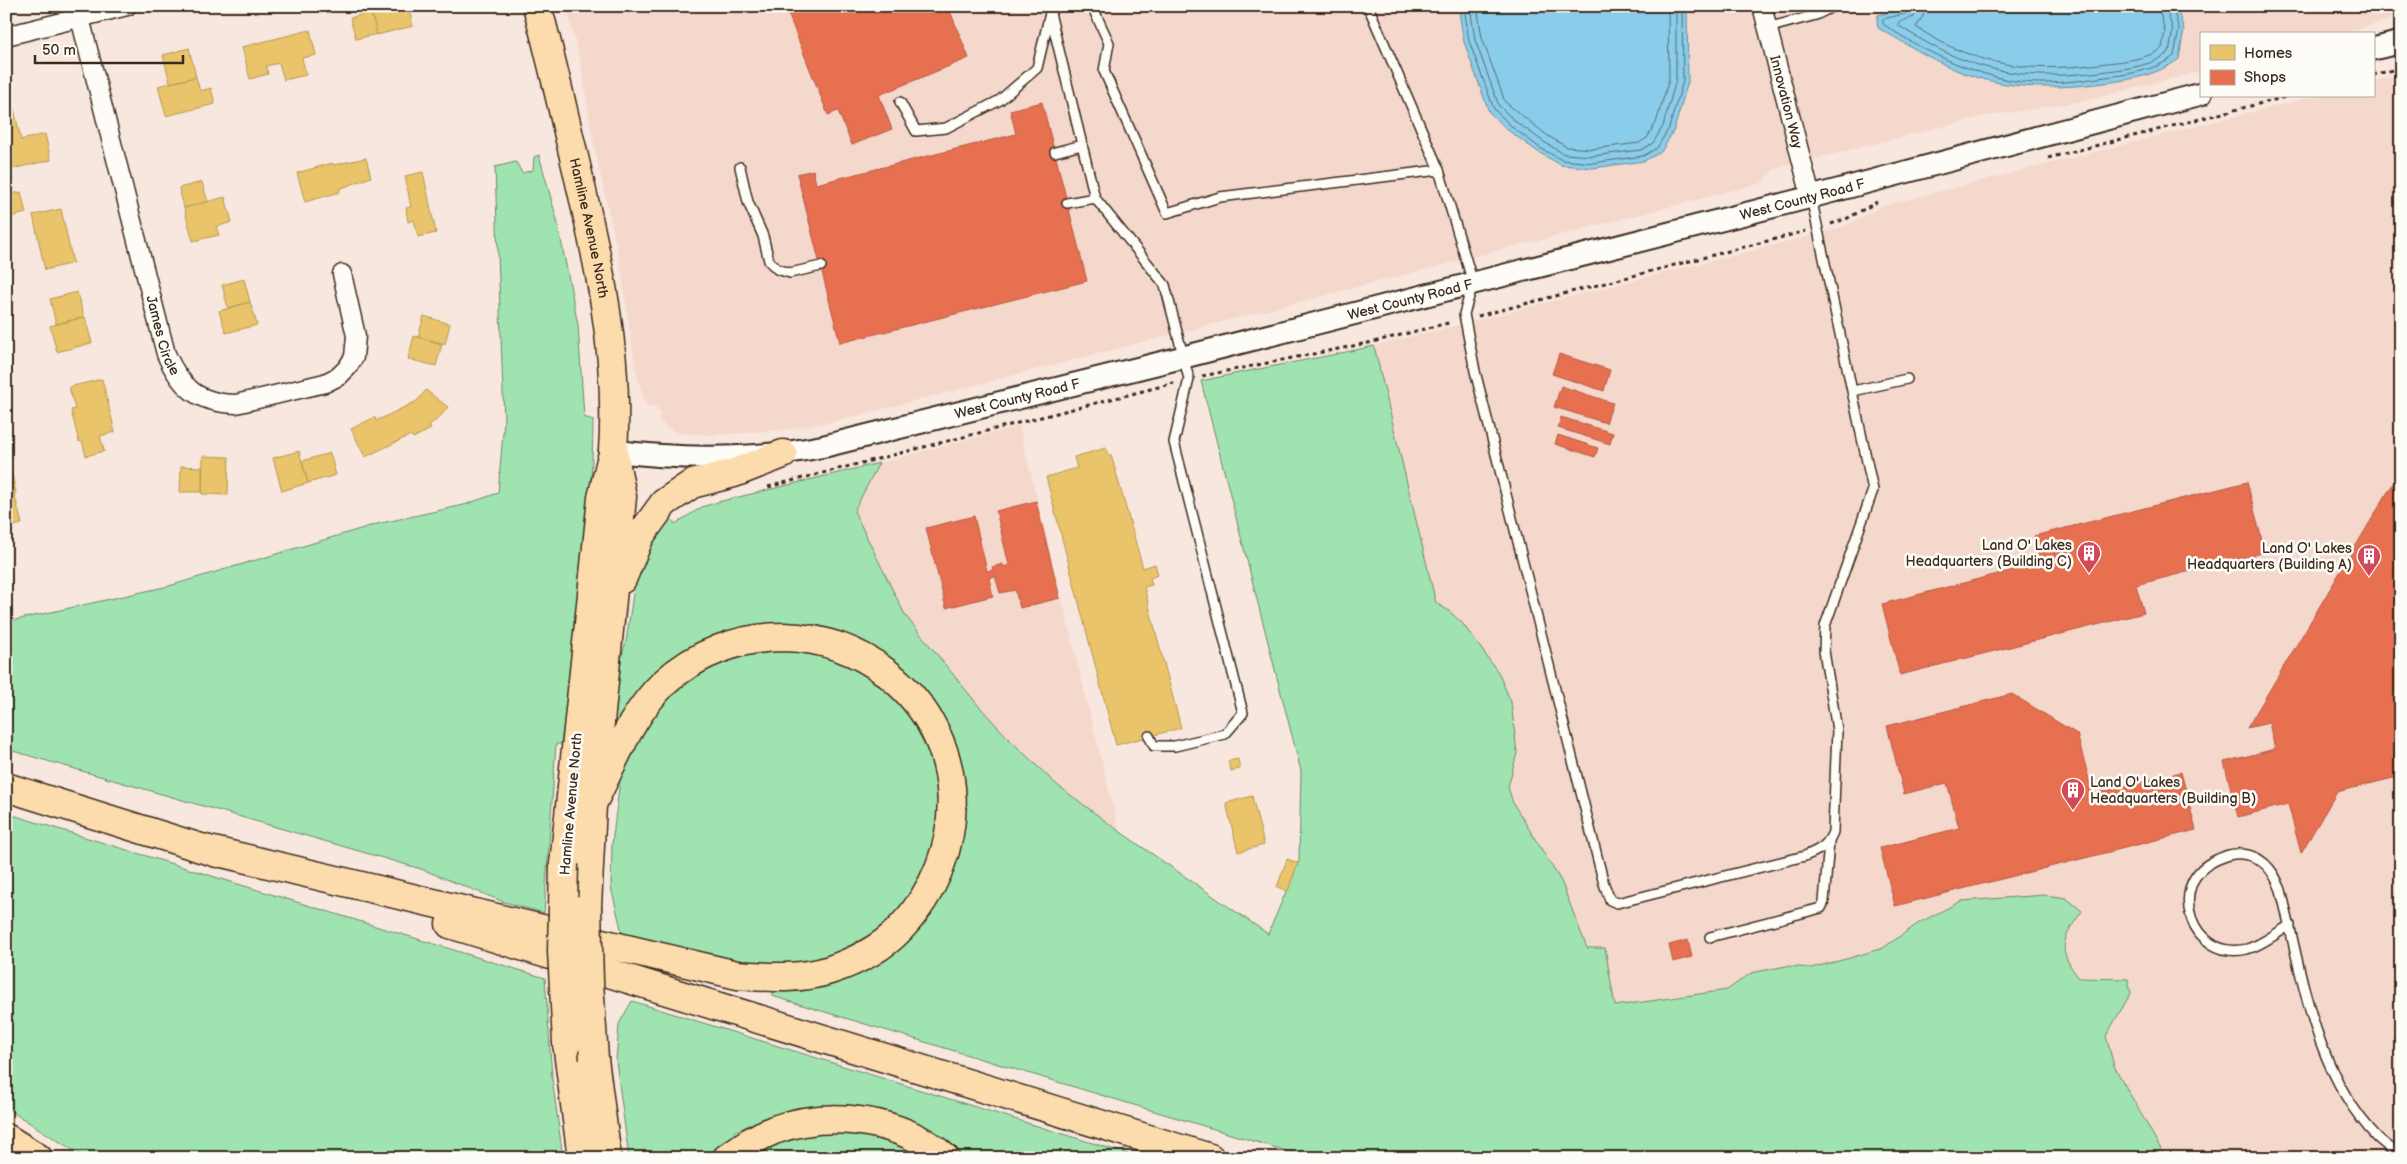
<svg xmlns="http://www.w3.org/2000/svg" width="2407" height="1164" font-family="'Balsamiq Sans',sans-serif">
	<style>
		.built { fill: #f5d8cc }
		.green { fill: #9fe4b0; stroke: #6d8767 }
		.water { fill: #89cdea; stroke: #6a8c98 }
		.homes { fill: #e9c46a; stroke: #b59653 }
		.shops { fill: #e76f51; stroke: #b35a42 }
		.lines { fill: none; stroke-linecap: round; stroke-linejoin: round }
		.shore { stroke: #5a6b70; stroke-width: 1 }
		.service-casing { stroke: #3b2a1e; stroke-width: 12 }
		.minor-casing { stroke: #3b2a1e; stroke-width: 21 }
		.tertiary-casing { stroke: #3b2a1e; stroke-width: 25 }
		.primary-casing { stroke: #3b2a1e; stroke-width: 31 }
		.motorway-casing { stroke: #3b2a1e; stroke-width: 31 }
		.path { stroke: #3b2a1e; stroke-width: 3; stroke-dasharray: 4 4; stroke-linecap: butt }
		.service { stroke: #fdfcf7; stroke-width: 9 }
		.minor { stroke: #fdfcf7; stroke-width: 18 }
		.tertiary { stroke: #fdfcf7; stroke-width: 21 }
		.primary { stroke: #fcdcac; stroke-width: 28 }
		.motorway { stroke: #fcdcac; stroke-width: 28 }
		.motorway-bridge-casing { stroke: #3b2a1e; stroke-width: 31; stroke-linecap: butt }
		.motorway-bridge { stroke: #fcdcac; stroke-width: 28 }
		.labels { text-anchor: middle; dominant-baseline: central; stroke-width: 5; stroke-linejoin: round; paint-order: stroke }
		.street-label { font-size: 14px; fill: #3b2a1e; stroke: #fdfcf7 }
		.poi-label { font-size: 14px; fill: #3b2a1e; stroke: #fdfcf7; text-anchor: end }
	</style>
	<rect width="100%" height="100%" fill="#f8e7de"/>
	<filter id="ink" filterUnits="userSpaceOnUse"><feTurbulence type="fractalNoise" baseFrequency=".02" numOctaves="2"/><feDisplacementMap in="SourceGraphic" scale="10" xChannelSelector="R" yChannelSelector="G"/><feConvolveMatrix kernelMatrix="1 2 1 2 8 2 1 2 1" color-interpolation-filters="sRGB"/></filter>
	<g filter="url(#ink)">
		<g class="built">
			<polygon points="566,6 2401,6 2401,17 2339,34 2201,34 2201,71 2089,100 1981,117 1774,169 1762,183 832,422 783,430 716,435 678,433 664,425 658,419 661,414 655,406 649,407 644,401 635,367 620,262 594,146 581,65"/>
			<polygon points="2401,75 2401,1158 2166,1158 2114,1066 2106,1036 2121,1013 2107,977 2079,978 2066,961 2065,937 2082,911 2000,900 1961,901 1919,923 1883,948 1850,958 1811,968 1786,966 1751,973 1727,990 1615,1006 1605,948 1587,948 1561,881 1513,803 1508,787 1517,753 1511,702 1498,672 1463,624 1449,611 1436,603 1374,346 1802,238 1846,226 1882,206 2315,96 2373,96 2373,81"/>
			<polygon points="1019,426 1119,831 1057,785 1008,738 978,705 905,615 854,511 879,463"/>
		</g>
		<g class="green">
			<path d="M539,155L557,220L578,325L584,417L593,420C592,529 576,636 561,744H556L544,913L504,902L421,869L6,749V622L169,586L377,524L464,505L498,493L504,421L495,167L516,162L522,173L533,170L534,157Z"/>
			<path d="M1374,346L1436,603L1449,611L1463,624L1498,672L1511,702L1517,753L1508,787L1513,803L1561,881L1587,948H1605L1615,1006L1727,990L1751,973L1786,966L1811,968L1850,958L1883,948L1919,923L1961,901L2045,895L2066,898L2082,911C2062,940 2056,949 2079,978L2128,979L2131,993L2106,1036L2114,1066L2166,1158H1310L772,996L774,988L865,965L959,834L911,679L747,629L618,725L610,720L615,678L626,642L638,560L670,516L675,524L702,507L718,502L879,463L854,511L905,615L978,705L1008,738L1057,785L1119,831L1268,934L1299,861L1301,771L1201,381C1258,368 1317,359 1374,346Z"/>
			<polygon points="786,648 833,656 881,681 912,716 933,756 941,795 932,856 904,906 877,933 841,953 808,963 758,966 623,937 611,887 612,844 621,772 631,745 667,693 724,657"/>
			<polygon points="6,813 545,978 552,1078 563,1158 85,1158 76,1152 6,1108"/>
			<polygon points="632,1001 1141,1158 962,1158 947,1145 876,1111 846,1105 789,1111 750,1125 735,1131 731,1140 711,1158 629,1158 616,1061 619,1024"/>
			<polygon points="809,1131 870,1132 930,1158 744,1158 761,1147"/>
		</g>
		<g class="water">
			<polygon points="1458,6 1687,6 1688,82 1674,130 1661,152 1644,161 1593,168 1561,165 1538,152 1509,131 1489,112 1464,42"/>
			<path d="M1916,6H2176L2184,29L2179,59C2155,76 2133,79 2105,83C2050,90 1995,90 1945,65C1922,54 1900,40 1878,28L1877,21L1878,15Z"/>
		</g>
		<g class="homes">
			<polygon points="394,6 408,6 413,26 377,35 371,12"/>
			<polygon points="371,12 377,34 356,39 350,18"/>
			<polygon points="310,30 316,55 302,58 306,75 284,80 279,63 266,66 268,74 250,79 242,47"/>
			<polygon points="189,48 196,77 170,83 163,55"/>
			<polygon points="196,77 200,91 211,88 215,104 166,116 158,86"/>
			<polygon points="14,109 21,140 45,134 51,160 7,170 6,111"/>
			<polygon points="366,158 371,177 339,189 340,192 305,202 297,173 332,163 333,165"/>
			<polygon points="423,172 436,233 418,237 414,220 408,222 406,208 411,207 405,176"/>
			<polygon points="202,182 208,202 184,208 179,188"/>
			<polygon points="21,192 26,213 6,218 6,195"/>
			<polygon points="225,197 232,222 216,227 219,235 193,241 184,208"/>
			<polygon points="61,209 73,263 45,270 33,215"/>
			<polygon points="244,279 250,302 228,308 222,285"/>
			<polygon points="77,292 84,317 56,324 50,299"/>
			<polygon points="250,302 257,325 226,333 219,311"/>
			<polygon points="424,316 450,324 445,344 418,337"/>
			<polygon points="85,317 92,343 57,352 50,326"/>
			<polygon points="414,336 442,344 436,366 408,359"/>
			<polygon points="102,379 115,432 100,436 104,451 86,456 82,441 79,442 71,410 75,409 69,387"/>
			<polygon points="426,390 448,407 439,418 429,425 431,429 413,438 411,435 365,457 351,429 375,417 376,421 417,401"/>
			<polygon points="1106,448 1108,456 1111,455 1143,568 1155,564 1158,575 1150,578 1152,585 1144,587 1181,728 1116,745 1046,477 1077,468 1074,457"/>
			<polygon points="299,451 308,483 282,491 273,458"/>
			<polygon points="330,453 336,475 308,483 302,461"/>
			<polygon points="203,456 229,457 228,495 202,494"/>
			<polygon points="181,466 202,467 202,492 180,492"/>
			<polygon points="12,475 16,493 6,495 6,476"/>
			<polygon points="14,493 22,524 8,527 12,541 6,543 6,495"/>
			<polygon points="1238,759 1240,769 1231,771 1228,761"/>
			<polygon points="1252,796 1264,845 1238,852 1226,803"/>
			<polygon points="1287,859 1298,863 1288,891 1277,887"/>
		</g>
		<g class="shops">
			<polygon points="785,6 948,6 969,58 879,95 892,129 852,145 838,111 828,115"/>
			<polygon points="1042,102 1087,281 840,343 797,174 813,170 816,184 1016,134 1010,110"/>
			<polygon points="1559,354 1610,370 1604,391 1552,374"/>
			<polygon points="1561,386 1613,403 1606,423 1554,407"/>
			<polygon points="1561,417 1613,433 1610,444 1558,428"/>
			<polygon points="1558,435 1598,448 1595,457 1555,444"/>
			<polygon points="2401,470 2401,684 2393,697 2401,727 2401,776 2337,792 2301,853 2288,804 2238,817 2224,762 2275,749 2269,723 2247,728"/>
			<polygon points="2247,482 2265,552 2136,585 2144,613 1900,675 1882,604 2040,563 2034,536"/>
			<polygon points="1036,501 1060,598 1020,608 1015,590 1000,593 995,576 989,578 993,596 946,608 926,528 974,516 987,571 993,570 992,567 1003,564 1003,567 1009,565 996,511"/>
			<polygon points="2012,694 2077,734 2093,794 2181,772 2196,830 1895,906 1880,848 1959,828 1947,783 1904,794 1887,726"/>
			<polygon points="1688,940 1692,957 1673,962 1669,945"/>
		</g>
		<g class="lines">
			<g class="shore">
				<polyline points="1464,6 1469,41 1494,109 1512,127 1540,148 1562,160 1593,163 1643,156 1657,148 1669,128 1683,81 1682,6"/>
				<polyline points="1470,6 1475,40 1499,106 1516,122 1544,142 1564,154 1593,156 1641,150 1653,143 1663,126 1676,80 1676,6"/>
				<polyline points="1477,6 1482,38 1505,102 1548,136 1567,147 1592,149 1639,143 1647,138 1656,123 1669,79 1668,6"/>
				<path d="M1911,6L1908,13L1883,19V24C1918,48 1959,68 2000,78C2033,87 2072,82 2106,77C2130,74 2154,71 2174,56L2179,29L2172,6"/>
				<path d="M1917,6L1914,17L1899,22L1898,25C1969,73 2025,82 2108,71C2129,68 2153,66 2169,52L2173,30L2165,6"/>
				<path d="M1925,6L1923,16L1916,27C1979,69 2035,73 2107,63C2125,61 2148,59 2162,48L2165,31L2158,6"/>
			</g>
			<g class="service-casing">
				<g id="service">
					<polyline points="1092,6 1109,43 1104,71 1167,213 1220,197 1439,170"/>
					<path d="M1368,6L1439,170L1473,283L1464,314L1475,371L1604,884L1610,900L1617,903L1805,856C1819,850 1827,847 1833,832L1837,730L1824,651L1825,626L1873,490L1811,197"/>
					<polyline points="1050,13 1095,198 1165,285 1189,379 1174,442 1243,713 1225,734 1175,746 1154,746 1149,736"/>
					<polyline points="1767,28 1816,15 1834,6"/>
					<polyline points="900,102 916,131 946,128 1000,100 1037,68 1050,13 1055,6"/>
					<polyline points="1055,152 1082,145"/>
					<polyline points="740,167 748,202 763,236 769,261 777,269 790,273 821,266"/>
					<polyline points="1067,203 1095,198"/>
					<polyline points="1853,391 1907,379"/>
					<path d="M2290,925C2277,933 2262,945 2247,949C2192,962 2164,883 2216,860C2225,856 2232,853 2242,854C2263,856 2274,871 2281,890C2302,974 2314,1072 2377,1137C2384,1144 2393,1150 2401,1156"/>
					<polyline points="1710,937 1821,908 1824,902 1829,842"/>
				</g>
			</g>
			<g class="minor-casing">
				<g id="minor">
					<path id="s1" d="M1762,6L1811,197"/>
					<path id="s2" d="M80,18L166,354C181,388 198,403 236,404L325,383L339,376L347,368L354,357L356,336L342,274"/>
					<polyline points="6,36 127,6"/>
				</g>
			</g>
			<g class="tertiary-casing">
				<g id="tertiary">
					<polyline points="2373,49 2401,42"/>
					<path id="s3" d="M613,451C684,460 756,460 825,446L1184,357L1811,197L2201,94"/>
				</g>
			</g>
			<g class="primary-casing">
				<g id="primary">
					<path id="s4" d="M537,6C551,56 562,107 574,157C597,254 620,351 613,451"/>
				</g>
			</g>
			<g class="motorway-casing">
				<g id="motorway">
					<polyline points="622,579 640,536 664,503 692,484 734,473 783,454"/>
					<polyline points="6,787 217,853"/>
					<path d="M201,848L737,975C768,977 800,980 830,970C854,962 882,948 900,929C971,854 971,739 887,673C857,650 823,638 784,637C741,637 696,653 664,683C630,715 613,764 592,804"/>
					<polyline points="564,864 602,498 611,460"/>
					<polyline points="587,907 592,804 622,497 613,451"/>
					<polyline points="450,924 1210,1158"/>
					<polyline points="567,1043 582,1158"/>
					<polyline points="594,1059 607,1158"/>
					<polyline points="6,1138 38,1158"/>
					<path d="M727,1158C742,1147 756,1137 774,1130C829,1110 901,1118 945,1158"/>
				</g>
			</g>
			<g class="path">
				<polyline points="2373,75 2401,68"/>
				<polyline points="2048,158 2289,96"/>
				<polyline points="1831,224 1848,218 1877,202"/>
				<polyline points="1478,316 1806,231"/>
				<polyline points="1202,376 1373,342 1452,322"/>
				<polyline points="768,487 1174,383"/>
			</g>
			<use href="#service" class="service"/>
			<use href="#minor" class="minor"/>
			<use href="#tertiary" class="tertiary"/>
			<use href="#primary" class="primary"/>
			<use href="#motorway" class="motorway"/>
			<g class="motorway-bridge-casing">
				<g id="motorway-bridge">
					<polyline points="564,864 562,951 567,1043"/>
					<polyline points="587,907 589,982 594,1059"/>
				</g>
			</g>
			<use href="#motorway-bridge" class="motorway-bridge"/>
		</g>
	</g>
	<defs>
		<g id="building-pin" transform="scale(1.25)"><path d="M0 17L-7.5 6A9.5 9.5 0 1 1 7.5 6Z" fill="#d1495b" stroke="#fdfcf7"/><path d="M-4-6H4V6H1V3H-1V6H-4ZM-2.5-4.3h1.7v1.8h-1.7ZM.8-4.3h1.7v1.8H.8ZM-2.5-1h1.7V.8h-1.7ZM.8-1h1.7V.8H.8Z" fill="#fff"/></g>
	</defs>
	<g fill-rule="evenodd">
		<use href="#building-pin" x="2089" y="553"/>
		<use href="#building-pin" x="2369" y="556"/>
		<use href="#building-pin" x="2073" y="790"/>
	</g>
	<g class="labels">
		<g class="street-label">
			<text stroke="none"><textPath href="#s1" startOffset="99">Innovation Way</textPath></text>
			<text stroke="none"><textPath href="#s3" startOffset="1221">West County Road F</textPath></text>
			<text stroke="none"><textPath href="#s4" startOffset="228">Hamline Avenue North</textPath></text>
			<text stroke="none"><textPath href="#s3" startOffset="816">West County Road F</textPath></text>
			<text stroke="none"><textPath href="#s2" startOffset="328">James Circle</textPath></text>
			<text stroke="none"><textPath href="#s3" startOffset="411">West County Road F</textPath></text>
			<text transform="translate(571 804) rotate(-85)">Hamline Avenue North</text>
		</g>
		<g class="poi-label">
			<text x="2072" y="545">Land O' Lakes<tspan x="2072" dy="16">Headquarters (Building C)</tspan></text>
			<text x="2352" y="548">Land O' Lakes<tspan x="2352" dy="16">Headquarters (Building A)</tspan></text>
			<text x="2090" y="782" text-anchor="start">Land O' Lakes<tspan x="2090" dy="16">Headquarters (Building B)</tspan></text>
		</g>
	</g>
	<rect width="2407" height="1164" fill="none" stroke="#fdfcf7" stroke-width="25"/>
	<rect x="12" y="12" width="2382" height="1139" fill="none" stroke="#3b2a1e" stroke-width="2" filter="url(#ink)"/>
	<rect x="2200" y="32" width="175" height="65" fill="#fdfcf7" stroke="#afa8a0"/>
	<rect x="2210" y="45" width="25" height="15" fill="#e9c46a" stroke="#afa8a0"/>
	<text x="2244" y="58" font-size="15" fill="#3b2a1e">Homes</text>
	<rect x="2210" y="70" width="25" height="15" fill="#e76f51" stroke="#afa8a0"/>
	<text x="2244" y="82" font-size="15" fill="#3b2a1e">Shops</text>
	<path d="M35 55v8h148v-8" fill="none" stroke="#3b2a1e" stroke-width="2.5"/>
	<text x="42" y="55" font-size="15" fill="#3b2a1e" stroke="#fdfcf7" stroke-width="4" paint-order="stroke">50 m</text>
</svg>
